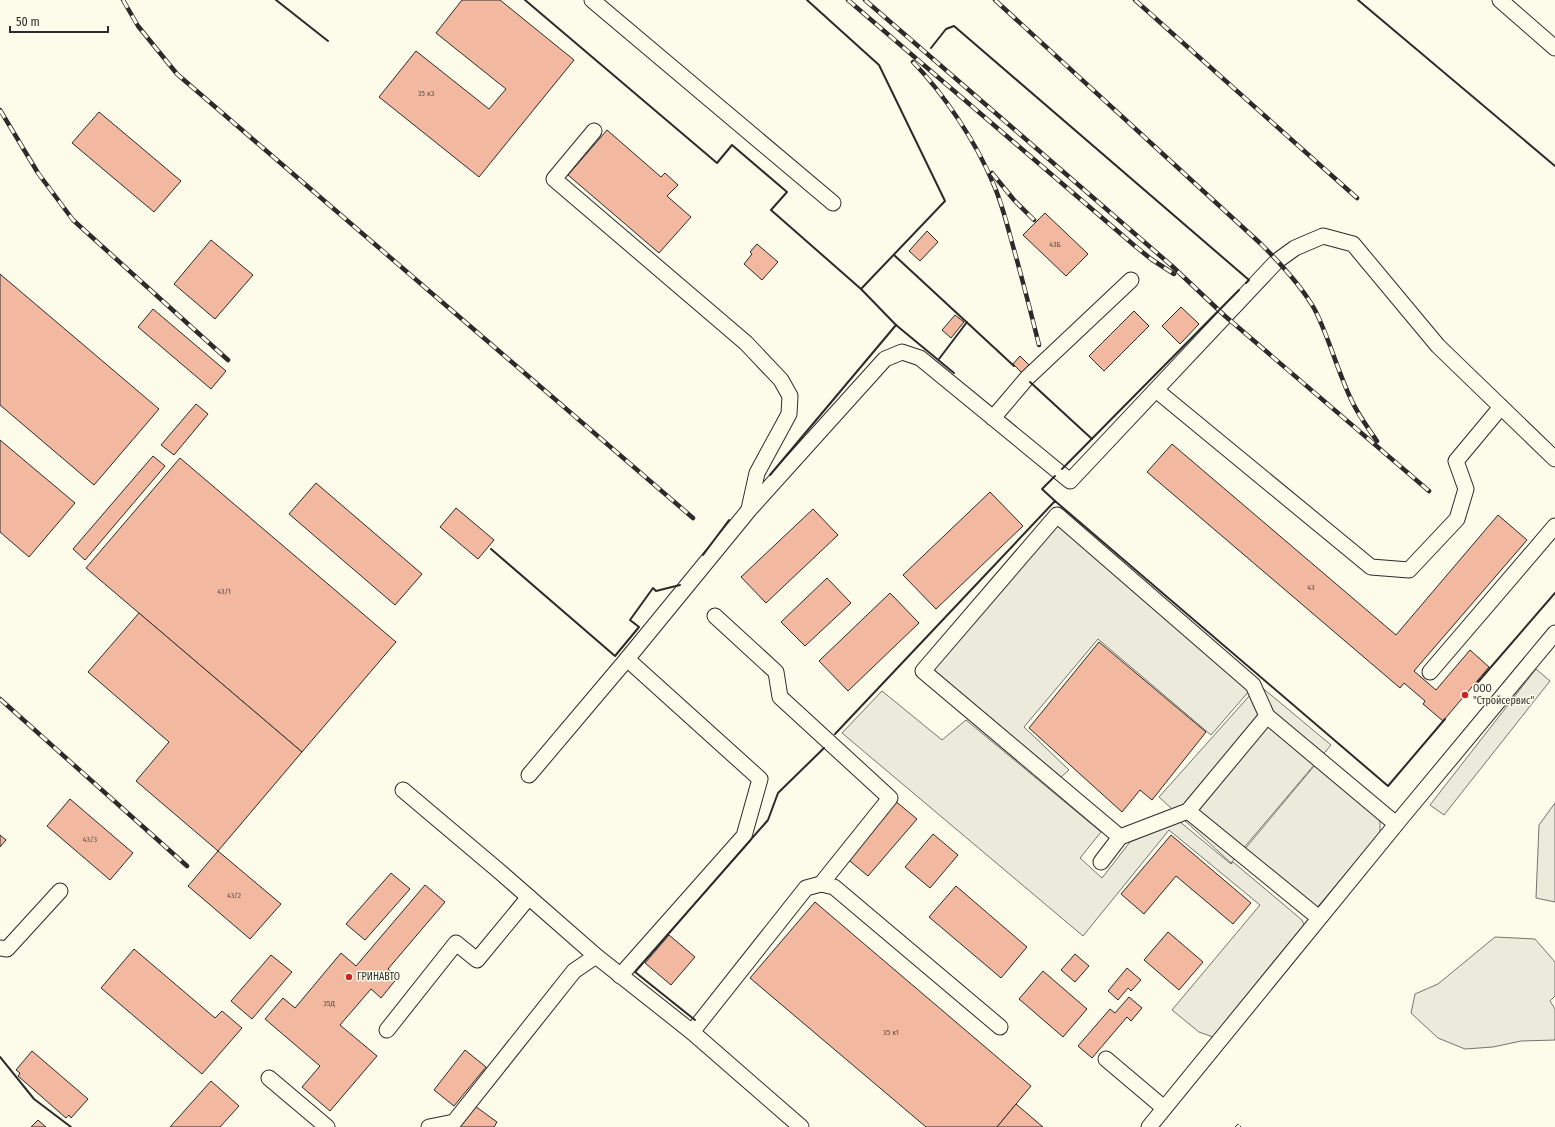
<svg xmlns="http://www.w3.org/2000/svg" width="1555" height="1127" font-family="'Fira Sans Condensed',sans-serif">
	<style>
		.green { fill: #ecebdb; stroke: #74746e }
		.parking { fill: #eceadb; stroke: #74746e }
		.building { fill: #f2b8a0; stroke: #2b2b2b }
		.lines { fill: none; stroke-linecap: round; stroke-linejoin: round }
		.minor-casing { stroke: #2b2b2b; stroke-width: 17 }
		.minor { stroke: #fdfbea; stroke-width: 15 }
		.rail-casing { stroke: #2b2b2b; stroke-width: 4.5 }
		.rail { stroke: #fdfbea; stroke-width: 3; stroke-dasharray: 9; stroke-linecap: butt }
		.fence { stroke: #2b2b2b; stroke-width: 1; stroke-dasharray: 5 2; stroke-linecap: butt }
		.wall { stroke: #2b2b2b; stroke-width: 2 }
		.poi-dot { fill: #c62828; stroke: #fdfbea; stroke-width: 1.5 }
		.labels { text-anchor: middle; dominant-baseline: central; stroke-width: 3; stroke-linejoin: round; paint-order: stroke }
		.number-label { font-size: 8px; fill: #5d4e48 }
		.poi-label { font-size: 10px; fill: #2b2b2b; stroke: #fdfbea; text-anchor: start }
	</style>
	<rect width="100%" height="100%" fill="#fdfbea"/>
	<g class="green">
		<polygon points="1057,524 1250,690 1211,735 1098,639 1024,727 1069,770 1061,777 932,668"/>
		<polygon points="882,691 942,740 966,720 1101,832 1080,858 1102,878 1130,842 1179,821 1231,864 1233,862 1302,920 1304,925 1304,929 1213,1037 1199,1032 1172,1010 1260,905 1169,830 1083,936 842,733"/>
		<polygon points="1315,765 1380,818 1380,833 1315,910 1244,850"/>
		<polygon points="1555,803 1555,902 1536,898 1539,825"/>
		<polygon points="1495,937 1535,939 1555,962 1555,996 1550,1001 1555,1009 1555,1040 1521,1041 1493,1047 1465,1049 1438,1038 1411,1013 1415,994 1438,984"/>
	</g>
	<g class="parking">
		<polygon points="1536,669 1550,681 1444,815 1430,805"/>
		<polygon points="1259,685 1331,745 1231,863 1159,797"/>
	</g>
	<g class="building">
		<polygon points="462,0 500,0 574,60 479,177 379,97 416,51 489,109 506,89 436,33"/>
		<polygon points="99,112 181,181 154,212 72,143"/>
		<polygon points="607,130 661,177 665,173 678,185 667,196 691,217 659,253 568,175"/>
		<polygon points="1045,213 1088,254 1066,276 1023,235"/>
		<polygon points="927,231 938,242 920,261 909,251"/>
		<polygon points="211,240 253,275 215,319 174,284"/>
		<polygon points="757,244 778,262 762,280 744,264 752,254 750,252"/>
		<polygon points="0,274 159,409 94,485 0,405"/>
		<polygon points="1181,307 1199,324 1180,344 1162,326"/>
		<polygon points="153,309 226,371 211,389 138,327"/>
		<polygon points="1134,311 1149,326 1104,371 1089,356"/>
		<polygon points="955,315 964,322 951,338 942,330"/>
		<polygon points="1020,356 1032,368 1025,376 1013,364"/>
		<polygon points="196,404 208,414 174,455 161,445"/>
		<polygon points="0,440 75,503 29,557 0,532"/>
		<polygon points="1172,444 1396,635 1498,515 1527,540 1414,671 1436,690 1470,650 1489,667 1443,721 1423,704 1425,701 1404,683 1400,688 1147,472"/>
		<polygon points="153,456 165,466 85,560 73,549"/>
		<polygon points="180,458 396,642 302,752 86,568"/>
		<polygon points="316,483 422,574 395,605 289,514"/>
		<polygon points="990,492 1023,526 936,609 903,575"/>
		<polygon points="456,508 494,540 478,559 440,527"/>
		<polygon points="813,509 838,535 766,603 741,577"/>
		<polygon points="827,578 851,603 805,646 781,622"/>
		<polygon points="890,593 919,623 848,691 819,661"/>
		<polygon points="139,613 302,752 218,851 136,781 169,742 88,672"/>
		<polygon points="1099,642 1206,732 1152,800 1140,790 1122,812 1029,728"/>
		<polygon points="70,799 133,853 110,880 47,826"/>
		<polygon points="894,800 917,819 868,876 845,857"/>
		<polygon points="933,834 958,855 930,888 905,867"/>
		<polygon points="0,835 6,840 0,847"/>
		<polygon points="1171,835 1251,903 1233,924 1176,876 1144,914 1121,894"/>
		<polygon points="218,851 281,904 250,939 188,886"/>
		<polygon points="391,873 410,889 365,940 346,924"/>
		<polygon points="425,885 445,902 388,969 398,977 381,998 371,989 340,1025 377,1056 330,1111 302,1087 320,1066 265,1019 283,998 295,1008 341,953 356,966"/>
		<polygon points="956,886 1027,947 1001,978 929,917"/>
		<polygon points="815,902 1031,1086 997,1127 926,1127 750,978"/>
		<polygon points="1168,932 1203,962 1179,990 1144,960"/>
		<polygon points="669,935 695,957 671,985 645,963"/>
		<polygon points="134,949 215,1018 222,1011 242,1028 202,1074 101,988"/>
		<polygon points="1075,954 1089,966 1075,982 1061,970"/>
		<polygon points="271,955 292,972 252,1019 231,1001"/>
		<polygon points="1127,968 1141,980 1131,991 1128,988 1118,1000 1108,991"/>
		<polygon points="1043,971 1087,1009 1063,1037 1019,999"/>
		<polygon points="1129,997 1142,1008 1131,1021 1127,1017 1092,1058 1078,1046 1110,1009 1115,1013"/>
		<polygon points="465,1050 486,1067 454,1106 434,1090"/>
		<polygon points="32,1051 88,1099 71,1118 69,1115 66,1118 18,1076 20,1073 16,1070"/>
		<polygon points="211,1081 239,1106 220,1127 170,1127"/>
		<polygon points="1016,1104 1043,1127 997,1127"/>
		<polygon points="475,1106 497,1122 494,1127 459,1127"/>
		<polygon points="38,1120 46,1127 31,1127"/>
	</g>
	<g class="lines">
		<g class="minor-casing">
			<g id="minor">
				<polyline points="592,0 833,203"/>
				<polyline points="1500,0 1555,48"/>
				<polyline points="594,131 554,179 746,343 781,380 790,396 789,414 757,473 749,509"/>
				<polyline points="1156,390 1371,567 1409,570 1457,519 1466,489 1456,461 1501,407"/>
				<polyline points="993,418 1027,378 1131,280"/>
				<polyline points="715,616 776,672 780,697 890,798 821,884"/>
				<polyline points="627,659 749,510 885,359 902,352 920,358 1070,481 1277,261 1295,248 1323,236 1353,244 1438,346 1555,459"/>
				<polyline points="1430,672 1555,526"/>
				<polyline points="1267,716 1253,685 1057,515 923,671 1120,837 1188,811 1267,716 1396,824"/>
				<polyline points="529,775 627,659 760,779 744,836 620,976"/>
				<polyline points="403,790 499,871 596,956 692,1032 801,1127"/>
				<polyline points="1188,811 1319,918"/>
				<polyline points="1101,862 1120,837"/>
				<polyline points="0,948 7,949 60,891"/>
				<polyline points="387,1030 456,943 477,960 529,897"/>
				<polyline points="692,1032 806,888 821,884 834,887 1000,1027"/>
				<polyline points="1106,1059 1164,1108"/>
				<polyline points="269,1078 327,1127"/>
				<polyline points="429,1127 454,1122 574,971 596,956"/>
				<polyline points="1149,1127 1402,817 1555,633"/>
			</g>
		</g>
		<use href="#minor" class="minor"/>
		<g class="rail-casing">
			<g id="rail">
				<polyline points="123,0 138,26 177,74 693,518"/>
				<polyline points="848,0 1135,246 1151,259 1174,274"/>
				<polyline points="865,0 1172,266 1225,316 1429,491"/>
				<path d="M995,0L1261,244C1279,262 1303,288 1315,310C1329,338 1337,369 1350,397C1357,413 1367,427 1377,441"/>
				<polyline points="1135,0 1357,198"/>
				<path d="M913,62C944,94 976,142 993,183C1001,201 1006,220 1011,239C1021,274 1030,309 1039,345"/>
				<polyline points="0,110 38,173 73,220 228,360"/>
				<polyline points="992,173 1014,200 1034,220"/>
				<polyline points="0,699 187,866"/>
			</g>
		</g>
		<use href="#rail" class="rail"/>
		<polyline class="fence" points="1235,1127 1238,1124 1241,1127"/>
		<g class="wall">
			<polyline points="276,0 328,41"/>
			<polyline points="525,0 717,163 732,145 787,192 771,210 861,289 896,325 770,475"/>
			<polyline points="807,0 879,65 945,201 861,289"/>
			<polyline points="1358,0 1555,166"/>
			<polyline points="931,48 946,29 954,26 1249,280 1246,283"/>
			<polyline points="894,255 1014,366"/>
			<polyline points="896,325 954,373"/>
			<polyline points="939,359 967,322"/>
			<polyline points="1030,382 1092,439"/>
			<polyline points="1062,469 1239,290"/>
			<polyline points="1055,501 1042,489 1055,476"/>
			<polyline points="491,549 615,656 639,627 630,620 653,588 656,591 680,585"/>
			<polyline points="703,555 729,520"/>
			<polyline points="1478,682 1555,593"/>
			<polyline points="835,734 1055,501 1388,786 1445,719"/>
			<polyline points="695,1020 635,972 768,820 778,793 824,748"/>
			<polyline points="0,1057 34,1099 71,1127"/>
		</g>
	</g>
	<g class="poi-dot">
		<circle cx="1465" cy="695" r="4"/>
		<circle cx="349" cy="977" r="4"/>
	</g>
	<g class="labels">
		<g class="number-label">
			<text x="426" y="93">35 к3</text>
			<text x="1055" y="244">43Б</text>
			<text x="1311" y="587">43</text>
			<text x="224" y="591">43/1</text>
			<text x="90" y="839">43/3</text>
			<text x="234" y="895">43/2</text>
			<text x="329" y="1003">35Д</text>
			<text x="891" y="1032">35 к1</text>
		</g>
		<g class="poi-label">
			<text x="1473" y="689">ООО<tspan x="1473" dy="12">"Стройсервис"</tspan></text>
			<text x="357" y="977">ГРИНАВТО</text>
		</g>
	</g>
	<path d="M10 26v6h98v-6" fill="none" stroke="#2b2b2b" stroke-width="2"/>
	<text x="16" y="26" font-size="12" fill="#2b2b2b" stroke="#fdfbea" stroke-width="3" paint-order="stroke">50 m</text>
</svg>
